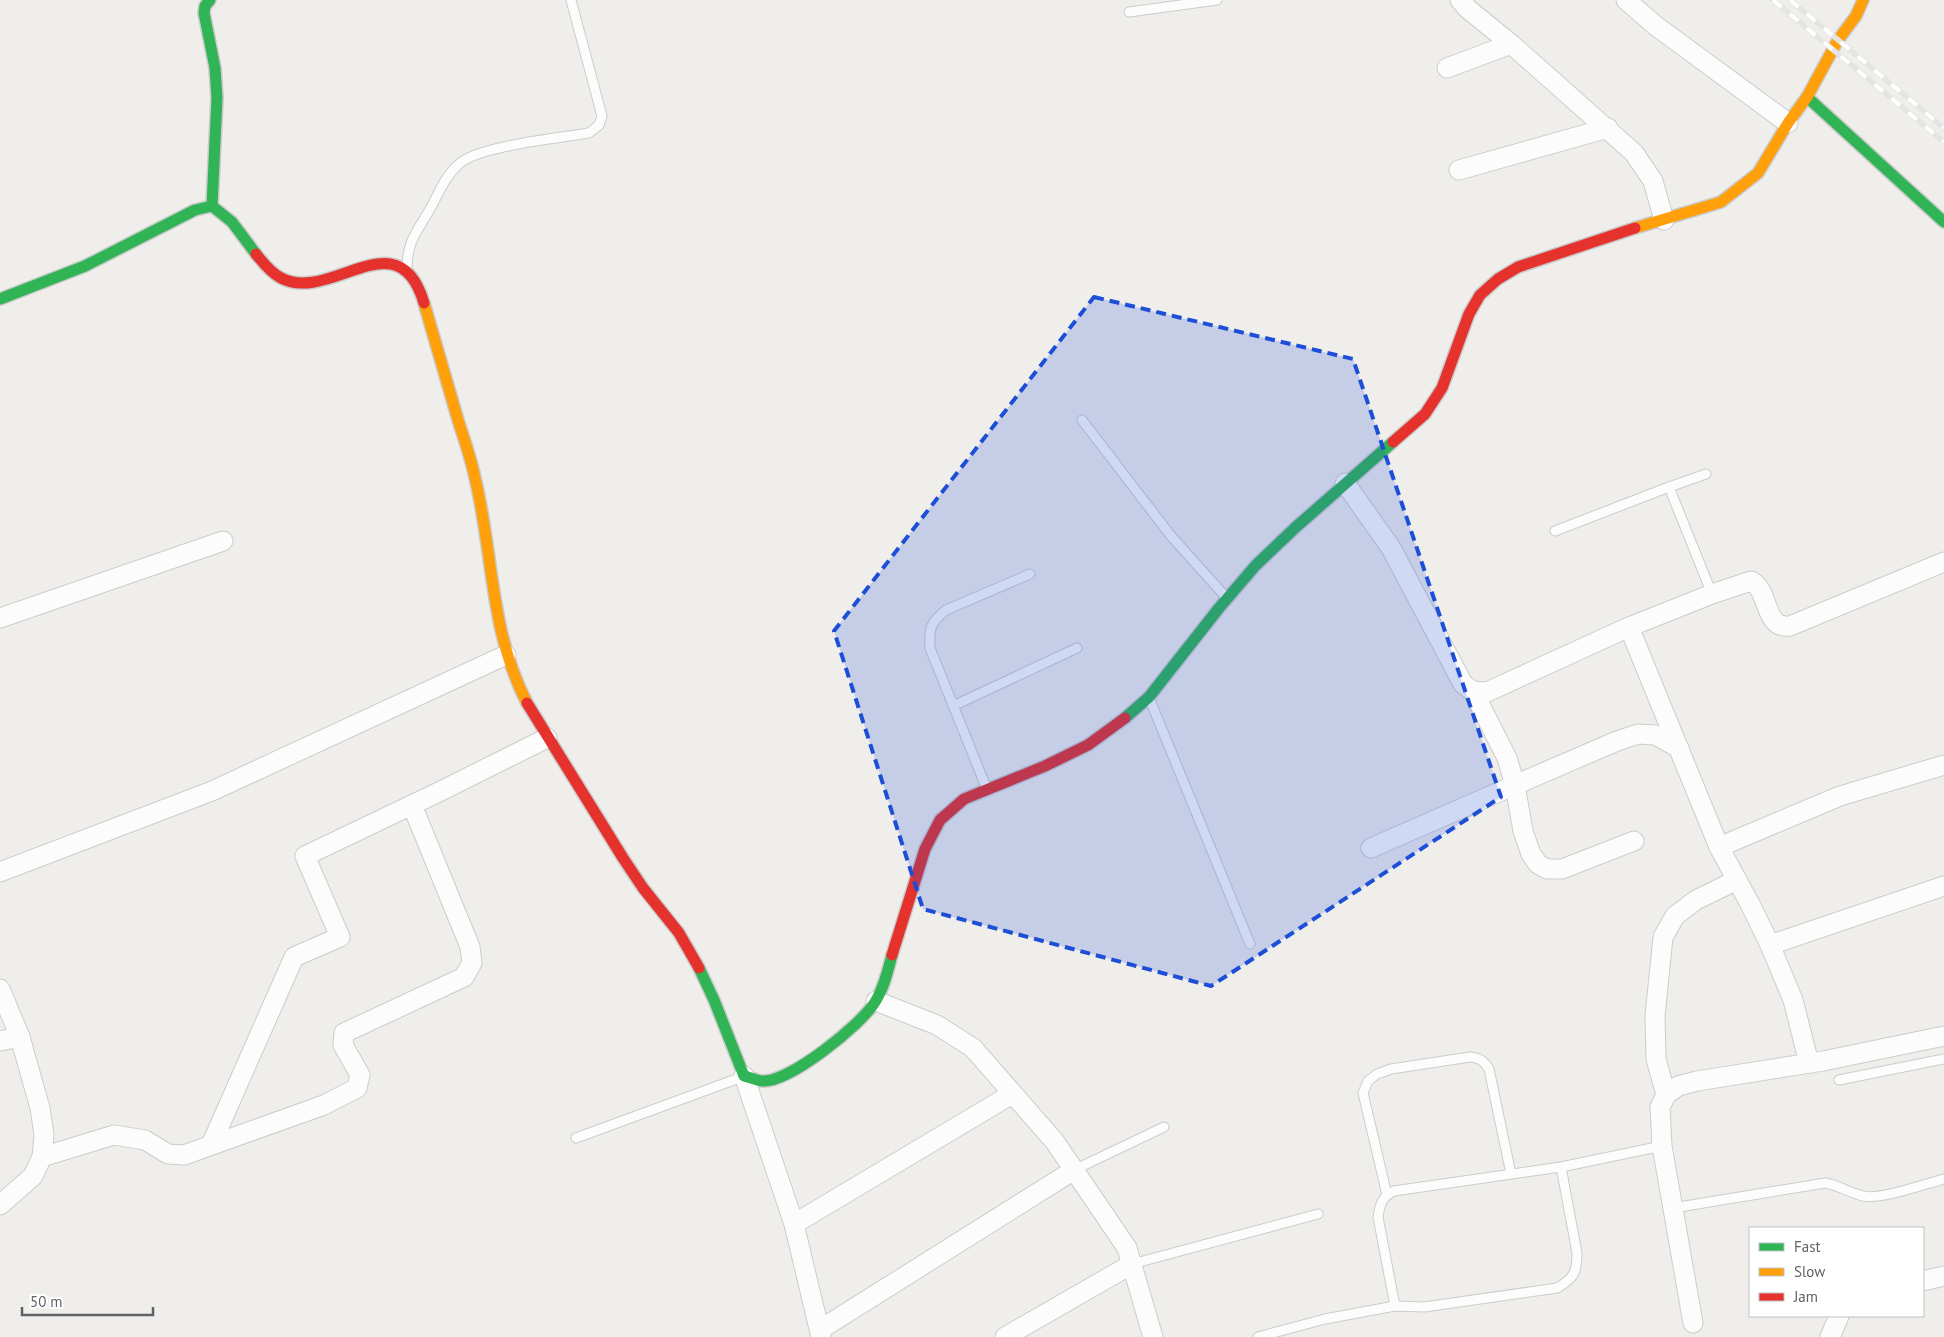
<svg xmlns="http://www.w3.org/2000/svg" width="1944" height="1337" font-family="'PT Sans',sans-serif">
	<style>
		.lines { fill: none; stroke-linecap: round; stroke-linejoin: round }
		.lane-casing { stroke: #cbcccc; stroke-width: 11 }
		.street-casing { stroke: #cbcccc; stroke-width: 21 }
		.fast-casing { stroke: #cacacb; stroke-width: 14 }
		.slow-casing { stroke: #cacacb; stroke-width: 14 }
		.jam-casing { stroke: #cacacb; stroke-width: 14 }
		.lane { stroke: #fdfcfc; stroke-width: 9 }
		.street { stroke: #fdfcfc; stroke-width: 19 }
		.fast { stroke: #30b455; stroke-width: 11 }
		.slow { stroke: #ff9f0a; stroke-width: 11 }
		.jam { stroke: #e5322d; stroke-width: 11 }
		.rail-casing { stroke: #e4e4e4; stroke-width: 5.5 }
		.rail { stroke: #fff; stroke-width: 4; stroke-dasharray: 11; stroke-linecap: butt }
		.marked { fill: #1d4ed8; fill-opacity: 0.2; stroke: #1d4ed8; stroke-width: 4; stroke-dasharray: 10 6; stroke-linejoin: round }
	</style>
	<rect width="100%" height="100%" fill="#efeeea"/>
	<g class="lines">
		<g class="lane-casing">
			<g id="lane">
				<polyline points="1129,12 1217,0"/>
				<path d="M407,269C407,241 417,232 430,209C439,193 445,176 459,164C478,146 560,138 589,133L599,125L602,116L571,0"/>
				<polyline points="1082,420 1171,536 1225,596"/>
				<polyline points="1669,487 1706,474"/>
				<polyline points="1555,531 1669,487 1712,594"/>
				<polyline points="1150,700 1250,944"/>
				<polyline points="953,706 1077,648"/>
				<path d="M986,787L930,648C929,628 930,623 946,610L1030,574"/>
				<polyline points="1839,1080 1944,1059"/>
				<polyline points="576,1138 742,1077"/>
				<polyline points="1074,1170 1164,1127"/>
				<path d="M1387,1195L1363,1093L1368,1081L1377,1074L1391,1069L1470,1057C1480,1058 1484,1061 1489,1069L1511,1174"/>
				<path d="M1673,1208L1825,1183C1838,1185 1850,1193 1863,1196C1882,1200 1924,1184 1944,1179"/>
				<polyline points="1132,1264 1318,1214"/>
				<path d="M1395,1306L1378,1217C1380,1204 1382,1197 1394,1191L1561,1167L1662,1146"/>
				<path d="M1258,1337L1325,1319L1395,1306L1424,1307L1557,1288C1574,1278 1577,1273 1577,1253L1561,1167"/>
			</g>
		</g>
		<g class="street-casing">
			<g id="street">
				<polyline points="1460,0 1468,9 1511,44 1634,153 1653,181 1664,220"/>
				<polyline points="1626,0 1656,26 1788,123"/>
				<polyline points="1447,68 1511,44"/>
				<polyline points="1459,170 1608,128"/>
				<polyline points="1345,483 1391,548 1463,684 1473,691 1487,692 1629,627 1719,847 1751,906 1770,945 1793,1000 1809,1063"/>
				<polyline points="0,618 223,541"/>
				<path d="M1629,627L1712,594L1751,581C1770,589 1763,630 1790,626L1944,562"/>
				<polyline points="1473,691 1507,758 1515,785 1617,741 1638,734 1655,735 1679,748"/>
				<polyline points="1719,847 1840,796 1944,765"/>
				<polyline points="1371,848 1515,785 1523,831 1531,854 1538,864 1547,869 1562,869 1634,841"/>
				<polyline points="0,872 212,791 506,655"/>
				<polyline points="1770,945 1944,886"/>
				<polyline points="0,989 20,1037 40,1108 44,1135 42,1157 33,1176 0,1205"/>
				<polyline points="876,1001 937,1025 973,1048 1055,1142 1127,1248 1153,1337"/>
				<polyline points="0,1041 20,1037"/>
				<polyline points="744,1076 794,1224 821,1337"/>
				<polyline points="1666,1095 1656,1059 1655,1016 1663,937 1675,916 1696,900 1737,880"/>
				<polyline points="211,1145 294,957 340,937 305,856 443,790 547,738"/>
				<polyline points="42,1157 114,1135 145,1140 168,1154 184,1155 324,1105 357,1088 360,1075 343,1045 344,1033 464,977 472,963 470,947 412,805"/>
				<polyline points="794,1224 1012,1094"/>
				<polyline points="1923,1281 1944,1276"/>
				<polyline points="1693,1323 1662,1146 1660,1107 1666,1095 1678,1086 1697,1081 1823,1061 1944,1036"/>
				<polyline points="821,1329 1074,1170"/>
				<polyline points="1005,1337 1132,1264"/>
				<polyline points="1830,1337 1839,1316"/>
			</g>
		</g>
		<g class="fast-casing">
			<g id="fast">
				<polyline points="210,0 205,6 204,13 215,68 217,98 212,206"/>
				<polyline points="1807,97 1944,222"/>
				<polyline points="0,299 85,266 195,210 212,206 232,222 256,254"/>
				<polyline points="1125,718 1149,697 1219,608 1256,565 1296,527 1393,442"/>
				<path d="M699,968L714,1000L744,1076C750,1077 757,1081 763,1081C790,1082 861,1025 875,1002C884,988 888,970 892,955"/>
			</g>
		</g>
		<g class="slow-casing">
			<g id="slow">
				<polyline points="1635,228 1721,202 1758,173 1788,123 1807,97 1838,40 1856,16 1863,0"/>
				<path d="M424,303C435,342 447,381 458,420C464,439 471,458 475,478C494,556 489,629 527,703"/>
			</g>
		</g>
		<g class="jam-casing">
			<g id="jam">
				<path d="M256,254C263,263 271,273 281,278C331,304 398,216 424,303"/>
				<polyline points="1393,442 1425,414 1442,388 1469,314 1480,295 1498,279 1518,267 1635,228"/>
				<polyline points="527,703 623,858 643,888 679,933 699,968"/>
				<polyline points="892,955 925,849 940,820 964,799 1045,766 1088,745 1125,718"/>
			</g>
		</g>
		<use href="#lane" class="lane"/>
		<use href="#street" class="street"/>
		<use href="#fast" class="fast"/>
		<use href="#slow" class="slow"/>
		<use href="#jam" class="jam"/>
		<g class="rail-casing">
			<g id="rail">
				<polyline points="1773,0 1944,142"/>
				<polyline points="1790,0 1944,128"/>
			</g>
		</g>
		<use href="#rail" class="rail"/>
	</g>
	<path class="marked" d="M1094,297L1353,359L1501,797L1211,986L923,909L834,631Z"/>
	<rect x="1749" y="1227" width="175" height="90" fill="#ffffff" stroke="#bfc1c3"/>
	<rect x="1759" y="1243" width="25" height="8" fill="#30b455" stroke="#bfc1c3"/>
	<text x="1794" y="1252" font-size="15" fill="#5f6368">Fast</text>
	<rect x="1759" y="1268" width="25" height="8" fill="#ff9f0a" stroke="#bfc1c3"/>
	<text x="1794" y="1277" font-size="15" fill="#5f6368">Slow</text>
	<rect x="1759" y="1293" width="25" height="8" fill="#e5322d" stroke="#bfc1c3"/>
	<text x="1794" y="1302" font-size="15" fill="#5f6368">Jam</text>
	<path d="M22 1307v8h131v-8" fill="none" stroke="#5f6368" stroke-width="2.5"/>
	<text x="30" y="1307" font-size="15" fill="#5f6368" stroke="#ffffff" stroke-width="4" paint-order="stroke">50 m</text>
</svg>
